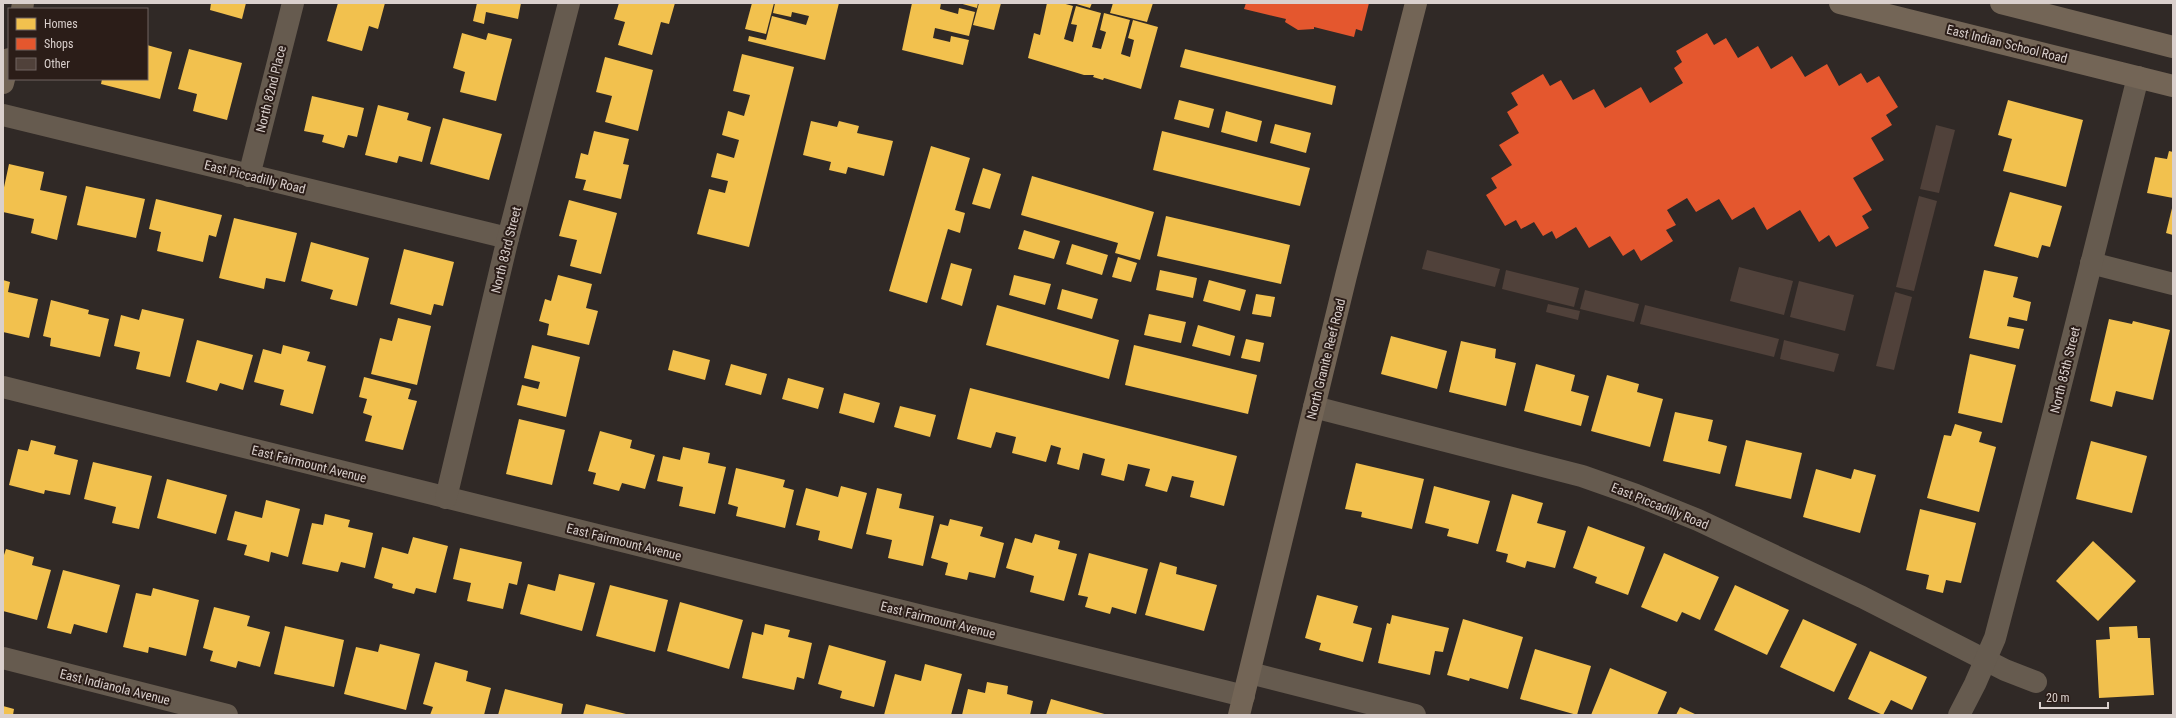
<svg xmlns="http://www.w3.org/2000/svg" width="2176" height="718" font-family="'Roboto Condensed',sans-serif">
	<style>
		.homes { fill: #f2c14e }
		.shops { fill: #e4572e }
		.building { fill: #50413a }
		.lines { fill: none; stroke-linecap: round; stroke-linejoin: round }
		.street { stroke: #665b4f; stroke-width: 22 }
		.secondary { stroke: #736556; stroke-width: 22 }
		.labels { text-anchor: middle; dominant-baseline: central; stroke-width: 4; stroke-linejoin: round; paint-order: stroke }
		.street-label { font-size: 13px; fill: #dad0cd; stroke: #2b1d18 }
	</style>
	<rect width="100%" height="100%" fill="#302926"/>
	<g class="homes">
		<polygon points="211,3 246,3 242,19 210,10"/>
		<polygon points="338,3 385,3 378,29 369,26 362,51 327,41"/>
		<polygon points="477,3 521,3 518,19 486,12 484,24 473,21"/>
		<polygon points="619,3 675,3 669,24 661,22 652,55 618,45 625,22 614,19"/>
		<polygon points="752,3 774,3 766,34 745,29"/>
		<polygon points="775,3 839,3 825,60 748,41 749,36 766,40 772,16 806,25 809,16 792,12 791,17 773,13"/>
		<polygon points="912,3 941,3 940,9 958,14 959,8 975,12 969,36 935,28 933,38 950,42 951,36 969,40 963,65 902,50"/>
		<polygon points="959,3 978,3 977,8"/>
		<polygon points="979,3 1001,3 994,30 973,25"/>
		<polygon points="1047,3 1062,3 1073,6 1064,39 1073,42 1077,25 1071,24 1076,6 1101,13 1092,47 1101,49 1106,32 1100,30 1104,13 1130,20 1121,54 1130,57 1134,40 1128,38 1133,20 1158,27 1141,89 1104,78 1103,80 1093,77 1094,75 1084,75 1028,58 1034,33 1040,35"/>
		<polygon points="1073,3 1092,3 1090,8"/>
		<polygon points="1113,3 1153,3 1147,22 1110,13"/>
		<polygon points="462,33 486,40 488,33 512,39 496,101 460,92 465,72 453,68"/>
		<polygon points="147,45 172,52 160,99 101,84 102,79 147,79"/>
		<polygon points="189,49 242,63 227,120 193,111 197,94 178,89"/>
		<polygon points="1185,49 1336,86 1332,105 1180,67"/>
		<polygon points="742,54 794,67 749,247 697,234 709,189 725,193 728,181 711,177 717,153 734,158 739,140 722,135 728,111 744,116 750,95 733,91"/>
		<polygon points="605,57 653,70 638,131 605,122 612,96 596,92"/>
		<polygon points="312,96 364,108 357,137 348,135 344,148 322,142 324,135 304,131"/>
		<polygon points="1179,100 1214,109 1209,128 1174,119"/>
		<polygon points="2008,100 2083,120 2066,187 2003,171 2012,139 1998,135"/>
		<polygon points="378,105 409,113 407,120 431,127 422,162 399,156 397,163 365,155"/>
		<polygon points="1226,111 1262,121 1257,142 1221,132"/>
		<polygon points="443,118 502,134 489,180 430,164"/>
		<polygon points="811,121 837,127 839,121 859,126 857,133 893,141 884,176 848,167 846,174 829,170 831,162 803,155"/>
		<polygon points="1275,124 1311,133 1306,153 1270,143"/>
		<polygon points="594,131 629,139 623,164 629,165 621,199 583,190 586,180 575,178 581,153 588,155"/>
		<polygon points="1162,131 1310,168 1300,206 1153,170"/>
		<polygon points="931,146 970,158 955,210 965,213 960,233 948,229 927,303 889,291"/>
		<polygon points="2169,151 2173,152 2173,198 2147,193 2155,157 2167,159"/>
		<polygon points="9,164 44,172 40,190 67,196 57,240 31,233 34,219 3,212 3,192"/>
		<polygon points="983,168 1001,174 990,209 972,204"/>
		<polygon points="1032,176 1154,212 1140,260 1115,253 1118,243 1021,215"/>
		<polygon points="86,186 145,199 136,238 77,225"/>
		<polygon points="2010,192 2062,206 2050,247 2042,245 2038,258 1994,246"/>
		<polygon points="156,199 222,215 216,237 209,235 203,262 157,251 161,232 149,229"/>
		<polygon points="569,200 617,213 601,274 570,266 577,240 559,236"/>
		<polygon points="2173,204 2173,235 2166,233"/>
		<polygon points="1166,216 1290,245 1281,284 1157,256"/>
		<polygon points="234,218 297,233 285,282 266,278 264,289 219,278"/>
		<polygon points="1024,230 1060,241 1054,259 1018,249"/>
		<polygon points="311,242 369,258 357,306 330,299 333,290 301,281"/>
		<polygon points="1072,244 1108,255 1102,275 1066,264"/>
		<polygon points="404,249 454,262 443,306 434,304 431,315 390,304"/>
		<polygon points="1118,257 1137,263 1131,282 1112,277"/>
		<polygon points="951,263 972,269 962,306 941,299"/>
		<polygon points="1160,270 1197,278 1193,298 1156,290"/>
		<polygon points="1984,270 2018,277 2013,297 2031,302 2027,321 2009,317 2007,326 2024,329 2019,349 1969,338"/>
		<polygon points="558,275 592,284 586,308 598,311 589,345 547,335 549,324 539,321 545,299 551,301"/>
		<polygon points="1014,275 1051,284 1045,305 1009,295"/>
		<polygon points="3,280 10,282 8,292 38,299 29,338 3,332"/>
		<polygon points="1209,280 1246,290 1240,311 1203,301"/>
		<polygon points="1062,289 1098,299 1092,319 1057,309"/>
		<polygon points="1256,294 1275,297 1271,317 1252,314"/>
		<polygon points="51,300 89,310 88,314 109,319 100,357 50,346 51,338 43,336"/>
		<polygon points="997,305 1119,340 1109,379 986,345"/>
		<polygon points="142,309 184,319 170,377 136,369 140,352 114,346 121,315 139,320"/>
		<polygon points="1149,314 1186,322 1181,343 1144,335"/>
		<polygon points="398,318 431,326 417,385 371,374 380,338 392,341"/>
		<polygon points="2109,319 2132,324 2133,321 2170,330 2153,400 2116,391 2112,407 2090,401"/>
		<polygon points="1198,325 1235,336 1230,356 1192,346"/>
		<polygon points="1391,336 1447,351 1437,389 1381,374"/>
		<polygon points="1246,339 1264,343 1260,362 1241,358"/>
		<polygon points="197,340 253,355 243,390 220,383 217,391 186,382"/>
		<polygon points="1461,341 1496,349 1495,358 1516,363 1506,406 1449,392"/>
		<polygon points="283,345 310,352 307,361 326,366 313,414 280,405 284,390 254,382 263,349 281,354"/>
		<polygon points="532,345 580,357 566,417 517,405 522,385 538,389 540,382 524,378"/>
		<polygon points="1134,345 1257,375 1248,414 1125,385"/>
		<polygon points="673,350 710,360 705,380 668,370"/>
		<polygon points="1970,354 2016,365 2002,423 1958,413"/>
		<polygon points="731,364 767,374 761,395 725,385"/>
		<polygon points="1536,364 1575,375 1571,391 1589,396 1581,426 1524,411"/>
		<polygon points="1607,375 1639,384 1637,392 1663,399 1650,447 1591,431"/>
		<polygon points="364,377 411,389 408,399 417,401 403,450 365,441 372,416 363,413 367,399 359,397"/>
		<polygon points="788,378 824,388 818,409 782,399"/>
		<polygon points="970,388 1237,456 1224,506 1190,497 1194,481 1172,476 1167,492 1145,486 1150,469 1128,464 1124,481 1101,475 1105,459 1083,453 1079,470 1057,464 1061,448 1051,445 1046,462 1012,453 1016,437 996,432 991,448 957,439"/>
		<polygon points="844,393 880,403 874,423 839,413"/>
		<polygon points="900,406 936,415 930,437 894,427"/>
		<polygon points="1675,412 1713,420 1708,441 1727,446 1720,474 1663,461"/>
		<polygon points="519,419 565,430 552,485 506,474"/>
		<polygon points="1955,424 1982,432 1979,442 1996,447 1979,512 1927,498 1944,435 1951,436"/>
		<polygon points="600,431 632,440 630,448 655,455 645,489 622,483 619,491 593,484 596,473 588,471"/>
		<polygon points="31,440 56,446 54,454 78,460 70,495 45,490 44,494 9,485 18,449 28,451"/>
		<polygon points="1746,440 1802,453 1791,499 1735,486"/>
		<polygon points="2091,441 2147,456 2132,513 2076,499"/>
		<polygon points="683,447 710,453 708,463 726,467 715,514 679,506 683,487 657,481 663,456 680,460"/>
		<polygon points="93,462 152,476 139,529 112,523 116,507 84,499"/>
		<polygon points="1356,463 1424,479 1412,529 1361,517 1362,512 1345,509"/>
		<polygon points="736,468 785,480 783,487 794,490 785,528 736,516 738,507 728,504"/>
		<polygon points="1816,469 1851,479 1854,469 1876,475 1860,533 1803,517"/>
		<polygon points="167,479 227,495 216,534 157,518"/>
		<polygon points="841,486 867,493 852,549 818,540 820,531 796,525 806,488 838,497"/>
		<polygon points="1434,486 1490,501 1478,544 1447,536 1449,529 1425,523"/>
		<polygon points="877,488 902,494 899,508 934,516 923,566 888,558 892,540 866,534"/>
		<polygon points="1512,494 1543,503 1537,523 1566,531 1555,568 1527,561 1525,568 1506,562 1508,554 1496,551"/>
		<polygon points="266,500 300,509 288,557 271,552 269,562 244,555 247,545 227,540 235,511 262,518"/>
		<polygon points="1920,509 1976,523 1961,583 1946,580 1943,593 1926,589 1929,575 1906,570"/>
		<polygon points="325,514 350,520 348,527 373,533 365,568 341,562 338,572 302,564 312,523 323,525"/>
		<polygon points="950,519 983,527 980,536 1004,543 995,578 969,572 967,580 945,575 948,563 931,558 940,524 948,526"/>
		<polygon points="1588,526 1645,547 1628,595 1595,583 1597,577 1573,568"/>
		<polygon points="1035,534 1060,541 1058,549 1077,554 1064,601 1030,592 1034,576 1006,568 1015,538 1032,543"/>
		<polygon points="413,537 448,546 436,593 416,588 414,594 392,588 393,584 374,578 382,547 408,554"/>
		<polygon points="2093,541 2136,581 2098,621 2056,581"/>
		<polygon points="460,548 522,562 517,585 509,583 503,609 467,601 471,583 453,579"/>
		<polygon points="6,549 34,557 32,565 51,570 37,620 3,611 3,558"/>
		<polygon points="1089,553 1148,569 1136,614 1112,607 1110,614 1085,607 1088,597 1078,595"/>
		<polygon points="1664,553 1719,577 1700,620 1682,612 1677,622 1641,607"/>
		<polygon points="1160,562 1177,567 1176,574 1217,585 1204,631 1145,615"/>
		<polygon points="63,570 120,585 107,633 74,624 71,634 47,628"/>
		<polygon points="559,574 595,583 582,631 520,614 528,584 555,591"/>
		<polygon points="610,585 668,600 655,652 596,636"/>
		<polygon points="1735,585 1789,610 1767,655 1714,630"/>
		<polygon points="153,588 199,600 186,656 149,647 148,653 123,647 136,593 151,596"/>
		<polygon points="1317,595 1358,606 1353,623 1372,628 1363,662 1319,650 1321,643 1305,638"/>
		<polygon points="680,602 743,620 729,669 667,651"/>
		<polygon points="214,607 250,616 247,626 270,632 260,667 238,661 236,668 210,661 213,651 203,648"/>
		<polygon points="1392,615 1449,628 1443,652 1435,651 1430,675 1378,663 1387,623 1390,624"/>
		<polygon points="1463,619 1523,637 1508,689 1470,678 1469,681 1447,675"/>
		<polygon points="1803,619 1857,644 1834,692 1780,667"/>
		<polygon points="765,624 790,630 788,637 812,643 804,679 797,677 794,690 742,678 752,632 763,635"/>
		<polygon points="285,626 344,640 334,687 274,674"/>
		<polygon points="2137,626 2138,638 2150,638 2154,695 2099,698 2096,640 2110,639 2109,627"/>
		<polygon points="380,644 420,654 406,710 344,694 356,647 378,652"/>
		<polygon points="829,645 886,661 874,707 840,698 842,691 818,684"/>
		<polygon points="1535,649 1591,666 1577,715 1520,699"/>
		<polygon points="1870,651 1927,677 1912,710 1891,700 1883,715 1848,699"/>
		<polygon points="435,662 468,671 466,681 491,688 484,715 430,715 433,707 423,704"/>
		<polygon points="925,664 962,674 951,715 884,715 895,674 921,681"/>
		<polygon points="1610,668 1667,692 1657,715 1591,715"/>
		<polygon points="987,682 1008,686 1007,694 1033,701 1030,715 962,715 968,689 985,693"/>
		<polygon points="505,689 563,704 561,715 498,715"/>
		<polygon points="1051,699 1108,715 1046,715"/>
		<polygon points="586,704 626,714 626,715 583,715"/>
		<polygon points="3,706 14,709 13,715 3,715"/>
		<polygon points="1680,707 1697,715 1676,715"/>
	</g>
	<g class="shops">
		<polygon points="1246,3 1369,3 1362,31 1356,29 1354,37 1314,27 1314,29 1298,30 1285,22 1286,19 1244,9"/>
		<polygon points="1707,33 1714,45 1726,38 1738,58 1758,46 1771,69 1792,56 1805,77 1827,64 1839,86 1861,73 1867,83 1879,76 1898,107 1886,115 1892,125 1871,138 1884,160 1853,178 1872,210 1862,216 1869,228 1836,247 1829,235 1819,242 1800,210 1767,230 1754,207 1732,220 1719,199 1696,212 1687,198 1667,210 1676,225 1666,230 1673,241 1641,261 1634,249 1623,256 1610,236 1589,248 1576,227 1556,239 1552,231 1543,236 1534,222 1521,229 1516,220 1505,226 1486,195 1497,188 1491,178 1512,165 1499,145 1519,133 1507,112 1518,105 1511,93 1543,74 1550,86 1561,80 1573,100 1594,89 1605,108 1641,87 1650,103 1683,83 1674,68 1682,62 1676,51"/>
	</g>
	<g class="building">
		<polygon points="1936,125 1955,130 1939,193 1920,189"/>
		<polygon points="1919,196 1937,201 1914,291 1896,287"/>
		<polygon points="1427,250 1500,269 1495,287 1422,269"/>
		<polygon points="1739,267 1793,281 1784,315 1730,301"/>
		<polygon points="1506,270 1579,288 1574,307 1502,289"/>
		<polygon points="1799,281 1854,295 1845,331 1790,317"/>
		<polygon points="1585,290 1639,304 1634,322 1580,309"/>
		<polygon points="1895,292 1912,297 1894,370 1876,366"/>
		<polygon points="1548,304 1580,311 1578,320 1546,312"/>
		<polygon points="1645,305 1779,339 1774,357 1640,324"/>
		<polygon points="1784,340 1839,354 1834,372 1780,359"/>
	</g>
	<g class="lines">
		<g class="street">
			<polyline points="3,115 508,238"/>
			<polyline points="249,176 293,3"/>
			<polyline points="2091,263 2173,284"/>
			<polyline points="3,387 1244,696"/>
			<polyline points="1314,407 1582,476 1636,495 1698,520 1862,597 2005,670 2036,682"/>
			<polyline points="446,498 508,238 569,3"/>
			<polyline points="3,658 227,715"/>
			<polyline points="1250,673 1415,715"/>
			<polyline points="1959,715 1975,684 1995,638 2054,412 2138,77"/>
		</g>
		<g class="secondary">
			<polyline points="1840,3 2173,86"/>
			<polyline points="2001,3 2173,47"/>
			<polyline points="22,9 23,3"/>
			<polyline points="3,83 9,59"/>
			<polyline points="1239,715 1346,276 1416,3"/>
		</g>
	</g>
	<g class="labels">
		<g class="street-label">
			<text transform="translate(2007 44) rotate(14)">East Indian School Road</text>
			<text transform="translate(271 89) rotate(-76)">North 82nd Place</text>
			<text transform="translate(255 177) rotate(14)">East Piccadilly Road</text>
			<text transform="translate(506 250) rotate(-76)">North 83rd Street</text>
			<text transform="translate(1326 359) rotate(-76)">North Granite Reef Road</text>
			<text transform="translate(2065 370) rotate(-76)">North 85th Street</text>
			<text transform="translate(309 464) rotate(14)">East Fairmount Avenue</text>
			<text transform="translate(1660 506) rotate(22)">East Piccadilly Road</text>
			<text transform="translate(624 542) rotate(14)">East Fairmount Avenue</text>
			<text transform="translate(938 620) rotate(14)">East Fairmount Avenue</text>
			<text transform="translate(115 687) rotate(14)">East Indianola Avenue</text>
		</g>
	</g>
	<rect width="2176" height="718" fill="none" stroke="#dad0cd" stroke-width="8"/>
	<rect x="8" y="8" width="140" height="72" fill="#2b1d18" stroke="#716560"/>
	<rect x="16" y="18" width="20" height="12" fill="#f2c14e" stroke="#716560"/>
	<text x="44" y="28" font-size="12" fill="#dad0cd">Homes</text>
	<rect x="16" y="38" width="20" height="12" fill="#e4572e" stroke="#716560"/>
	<text x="44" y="48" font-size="12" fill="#dad0cd">Shops</text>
	<rect x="16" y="58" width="20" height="12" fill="#50413a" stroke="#716560"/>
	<text x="44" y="68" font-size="12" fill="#dad0cd">Other</text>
	<path d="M2040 702v6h68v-6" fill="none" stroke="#dad0cd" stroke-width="2"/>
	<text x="2046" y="702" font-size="12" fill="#dad0cd" stroke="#2b1d18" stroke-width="3" paint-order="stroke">20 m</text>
</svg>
